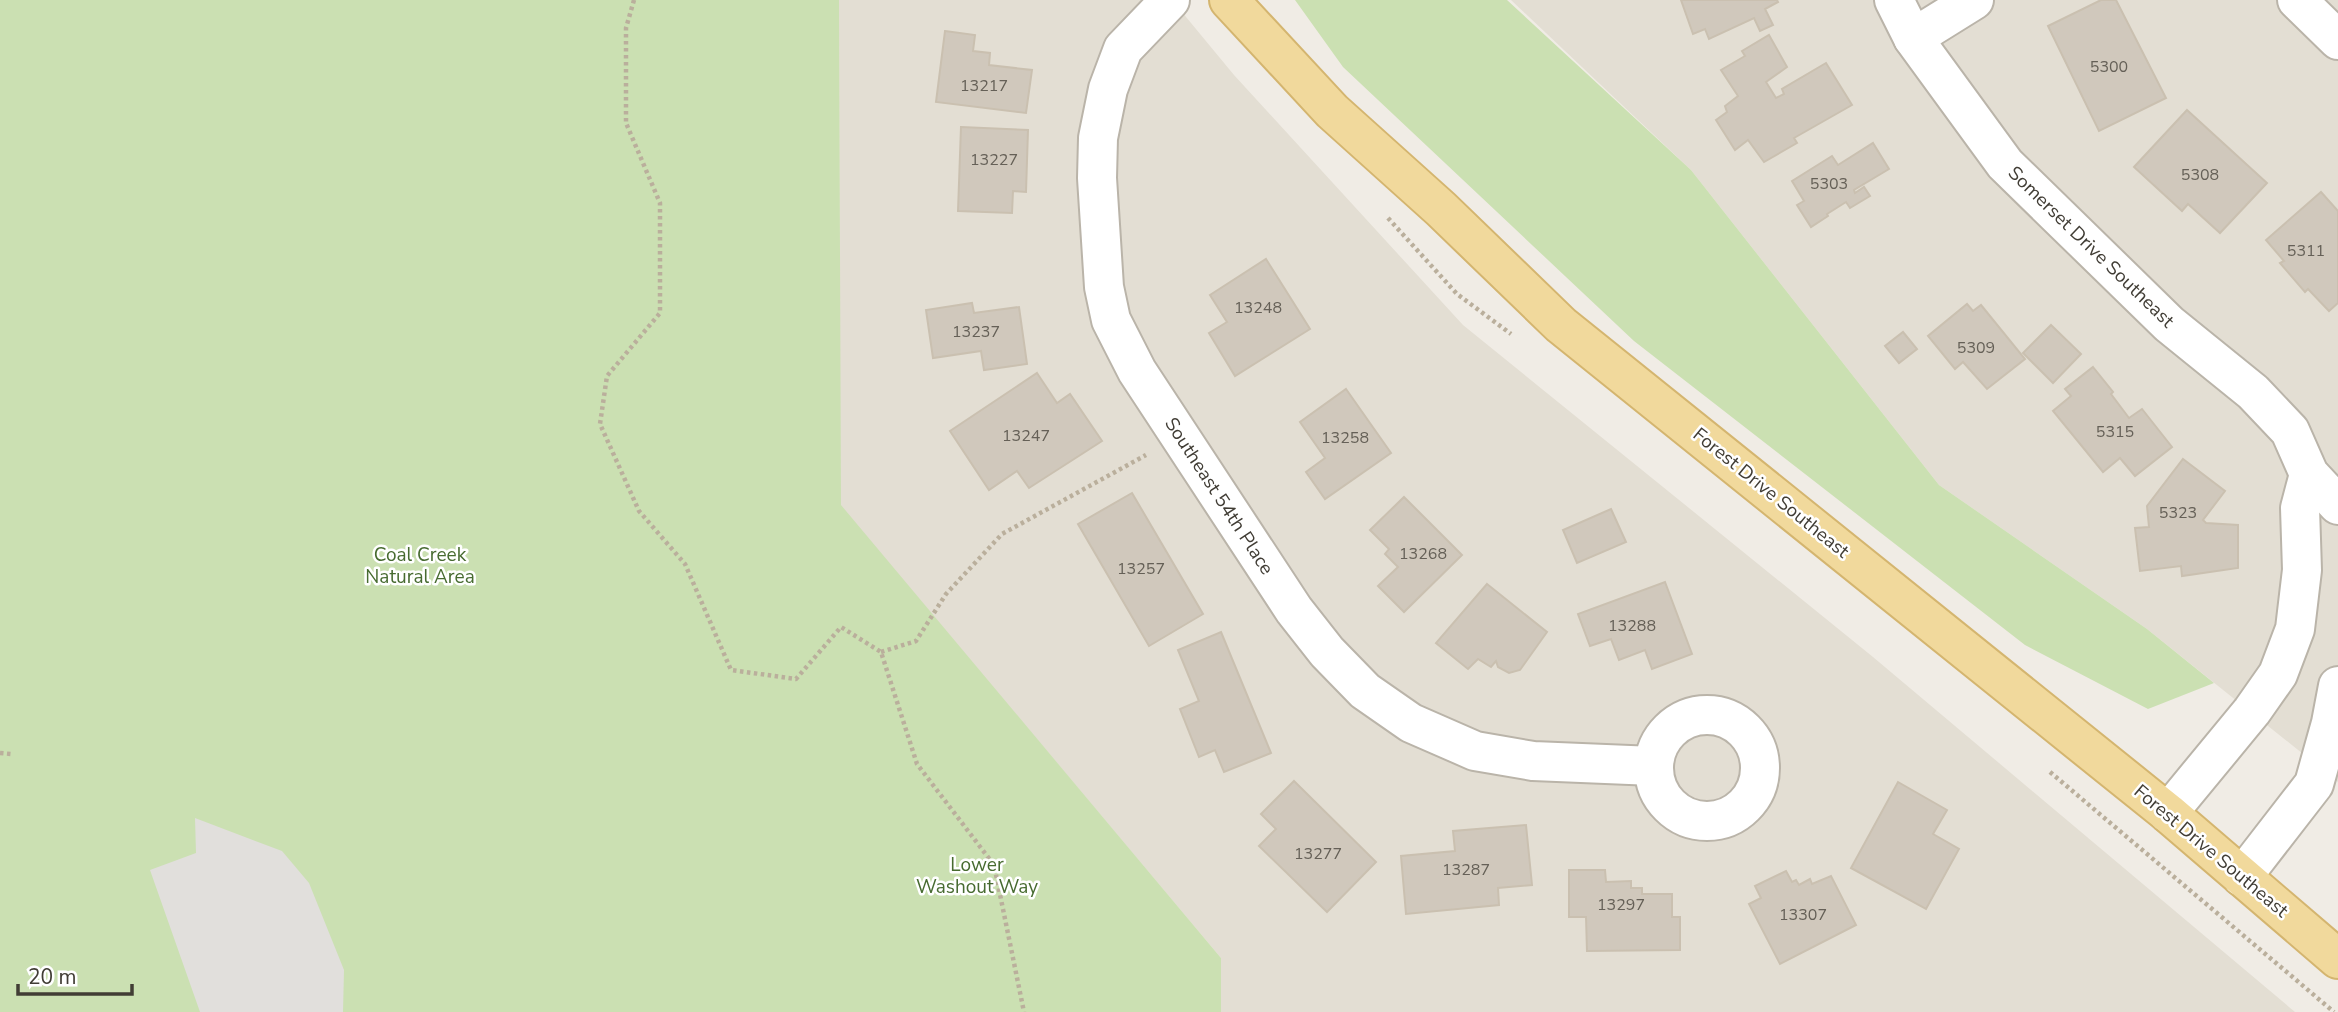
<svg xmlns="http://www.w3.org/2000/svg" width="2338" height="1012" font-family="'Nunito Sans',sans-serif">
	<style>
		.residential { fill: #e3ded3 }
		.green { fill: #cbe0b2 }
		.parking { fill: #e1dfdc }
		.building { fill: #d0c8bc; stroke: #cac0b0; stroke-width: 2 }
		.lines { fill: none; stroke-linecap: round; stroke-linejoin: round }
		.minor-casing { stroke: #bab4a9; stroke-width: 42 }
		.major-casing { stroke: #d4b56f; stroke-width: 42 }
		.path { stroke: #baaf9c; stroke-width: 4.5; stroke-dasharray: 3.5 3.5; stroke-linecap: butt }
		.minor { stroke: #fff; stroke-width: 38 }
		.major { stroke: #f1d99c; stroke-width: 38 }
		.labels { text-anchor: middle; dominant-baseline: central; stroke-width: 5; stroke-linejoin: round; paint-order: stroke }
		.number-label { font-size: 16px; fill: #656057 }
		.street-label { font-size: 19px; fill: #413d35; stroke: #fff }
		.park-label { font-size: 19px; fill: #476b30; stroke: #fff }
	</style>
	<rect width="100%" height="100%" fill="#f0ece5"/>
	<g class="residential">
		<polygon points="839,0 1172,0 1234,75 1463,325 1873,657 2295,1012 1221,1012 1221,958 840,505"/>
		<polygon points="1511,0 2338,0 2338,782 2147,629 1939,485 1691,170"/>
	</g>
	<g class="green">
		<polygon points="0,0 839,0 841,505 1221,958 1221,1012 0,1012"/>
		<polygon points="1295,0 1507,0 1691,170 1939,485 2147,629 2214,683 2148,709 2025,645 1634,341 1343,67"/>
	</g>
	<polygon class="parking" points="195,818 282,851 309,883 344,970 343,1012 200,1012 150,870 196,853"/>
	<g class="building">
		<polygon points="1681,0 1777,0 1778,2 1765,9 1773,25 1760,31 1754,18 1709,39 1705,29 1693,34"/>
		<polygon points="2101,0 2116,0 2166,98 2099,131 2048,26"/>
		<polygon points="945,31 975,35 973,51 990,53 989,65 1032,70 1026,113 936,102"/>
		<polygon points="1769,35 1787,67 1766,82 1776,98 1784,94 1782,89 1826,63 1852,105 1794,138 1797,143 1764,162 1748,140 1735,150 1716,120 1727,112 1725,106 1738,96 1721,70 1745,56 1742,51"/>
		<polygon points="2187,110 2267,183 2220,233 2188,204 2182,211 2134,167"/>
		<polygon points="961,127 1028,130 1026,192 1013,191 1012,213 958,211"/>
		<polygon points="1873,143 1889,169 1854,190 1855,193 1864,187 1870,196 1850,208 1846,202 1827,214 1828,216 1811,227 1797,205 1804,201 1792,181 1832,156 1838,165"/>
		<polygon points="2321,192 2338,211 2338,303 2329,311 2308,289 2305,292 2280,263 2284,261 2266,240"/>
		<polygon points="1266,259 1310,329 1235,376 1209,333 1227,322 1210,295"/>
		<polygon points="972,303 974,313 1019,307 1027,364 984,370 981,351 933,358 926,310"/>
		<polygon points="1967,304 1973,311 1981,305 2025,359 1987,389 1963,362 1955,369 1928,336"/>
		<polygon points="2051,325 2081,354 2053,383 2023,353"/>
		<polygon points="1903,332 1917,349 1899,363 1885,346"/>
		<polygon points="2093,367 2113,392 2111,394 2129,418 2142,409 2172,447 2135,476 2120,458 2103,472 2053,411 2071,396 2065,389"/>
		<polygon points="1037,373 1057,403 1070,394 1102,441 1029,488 1017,471 989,490 950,431"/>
		<polygon points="1346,389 1391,453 1325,499 1306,472 1325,458 1300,422"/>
		<polygon points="2183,459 2225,491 2203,520 2206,523 2238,525 2238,568 2182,576 2181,566 2140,571 2135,528 2149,527 2147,506"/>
		<polygon points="1132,493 1203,614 1149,646 1078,524"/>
		<polygon points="1404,497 1462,555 1404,612 1378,586 1398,567 1385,554 1389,549 1370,530"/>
		<polygon points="1611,509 1626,542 1577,563 1563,530"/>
		<polygon points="1665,582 1692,654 1652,669 1645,650 1619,660 1611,639 1590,646 1578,614"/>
		<polygon points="1487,584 1547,632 1520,670 1509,673 1498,667 1496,661 1491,667 1478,659 1468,669 1436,643"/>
		<polygon points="1221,632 1271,753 1224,772 1215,750 1199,757 1180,709 1199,701 1178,650"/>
		<polygon points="1294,781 1376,862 1327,912 1259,846 1276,829 1261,814"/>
		<polygon points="1898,782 1947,810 1933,834 1959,849 1926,909 1851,868"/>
		<polygon points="1526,825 1532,885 1498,888 1499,905 1406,914 1401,856 1455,851 1453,831"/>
		<polygon points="1569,870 1605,870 1606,882 1631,881 1631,888 1642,888 1642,894 1672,894 1672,917 1680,917 1680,950 1587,951 1586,917 1569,917"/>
		<polygon points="1786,871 1792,882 1796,880 1799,885 1810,879 1812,884 1831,876 1856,925 1780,964 1749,904 1761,898 1755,886"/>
	</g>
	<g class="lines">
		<g class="minor-casing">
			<g id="minor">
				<polyline points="1170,0 1123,49 1108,89 1098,138 1097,178 1104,287 1111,320 1137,371 1294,610 1327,652 1365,691 1411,723 1475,751 1533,761 1654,766"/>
				<polyline points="1894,0 1913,38 2005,164 2169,324 2253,392 2290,431 2309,474 2338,505"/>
				<polyline points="2297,0 2338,40"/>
				<polyline points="1913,38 1974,0"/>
				<circle cx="1707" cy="768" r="53"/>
				<polyline points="2168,813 2252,711 2278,674 2295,629 2302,570 2300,508 2309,474"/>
				<polyline points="2242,877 2314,784 2331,723 2338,686"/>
			</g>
		</g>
		<g class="major-casing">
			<polyline id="major" points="1229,0 1332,111 1441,209 1561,325 2168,813 2338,959"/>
		</g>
		<g class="path">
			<polyline points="634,0 626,28 626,123 660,203 660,313 607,376 600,424 639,511 685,564 731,670 796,679 841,627 881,652 917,764 994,865 1024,1012"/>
			<polyline points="1388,218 1457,294 1511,334"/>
			<polyline points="881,652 916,641 946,594 1002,534 1146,455"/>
			<polyline points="0,753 11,754"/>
			<polyline points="2050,772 2334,1012"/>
		</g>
		<use href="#minor" class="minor"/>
		<use href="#major" class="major"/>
	</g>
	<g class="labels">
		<g class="number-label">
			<text x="2109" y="67">5300</text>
			<text x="984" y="86">13217</text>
			<text x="994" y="160">13227</text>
			<text x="2200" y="175">5308</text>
			<text x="1829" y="184">5303</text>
			<text x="2306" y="251">5311</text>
			<text x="1258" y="308">13248</text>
			<text x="976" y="332">13237</text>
			<text x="1976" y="348">5309</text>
			<text x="2115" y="432">5315</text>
			<text x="1026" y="436">13247</text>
			<text x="1345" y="438">13258</text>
			<text x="2178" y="513">5323</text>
			<text x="1423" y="554">13268</text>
			<text x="1141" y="569">13257</text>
			<text x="1632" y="626">13288</text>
			<text x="1318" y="854">13277</text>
			<text x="1466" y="870">13287</text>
			<text x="1621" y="905">13297</text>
			<text x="1803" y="915">13307</text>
		</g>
		<g class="street-label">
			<text transform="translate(2091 247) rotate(44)">Somerset Drive Southeast</text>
			<text transform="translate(1771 493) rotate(39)">Forest Drive Southeast</text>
			<text transform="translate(1219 496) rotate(57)">Southeast 54th Place</text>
			<text transform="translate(2211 851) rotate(40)">Forest Drive Southeast</text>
		</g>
		<g class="park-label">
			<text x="420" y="555">Coal Creek<tspan x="420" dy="22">Natural Area</tspan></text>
			<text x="977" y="865">Lower<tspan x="977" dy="22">Washout Way</tspan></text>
		</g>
	</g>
	<path d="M18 984v10h114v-10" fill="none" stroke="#413d35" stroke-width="3.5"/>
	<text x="28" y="984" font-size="21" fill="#413d35" stroke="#ffffff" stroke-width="5" paint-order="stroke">20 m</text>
</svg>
